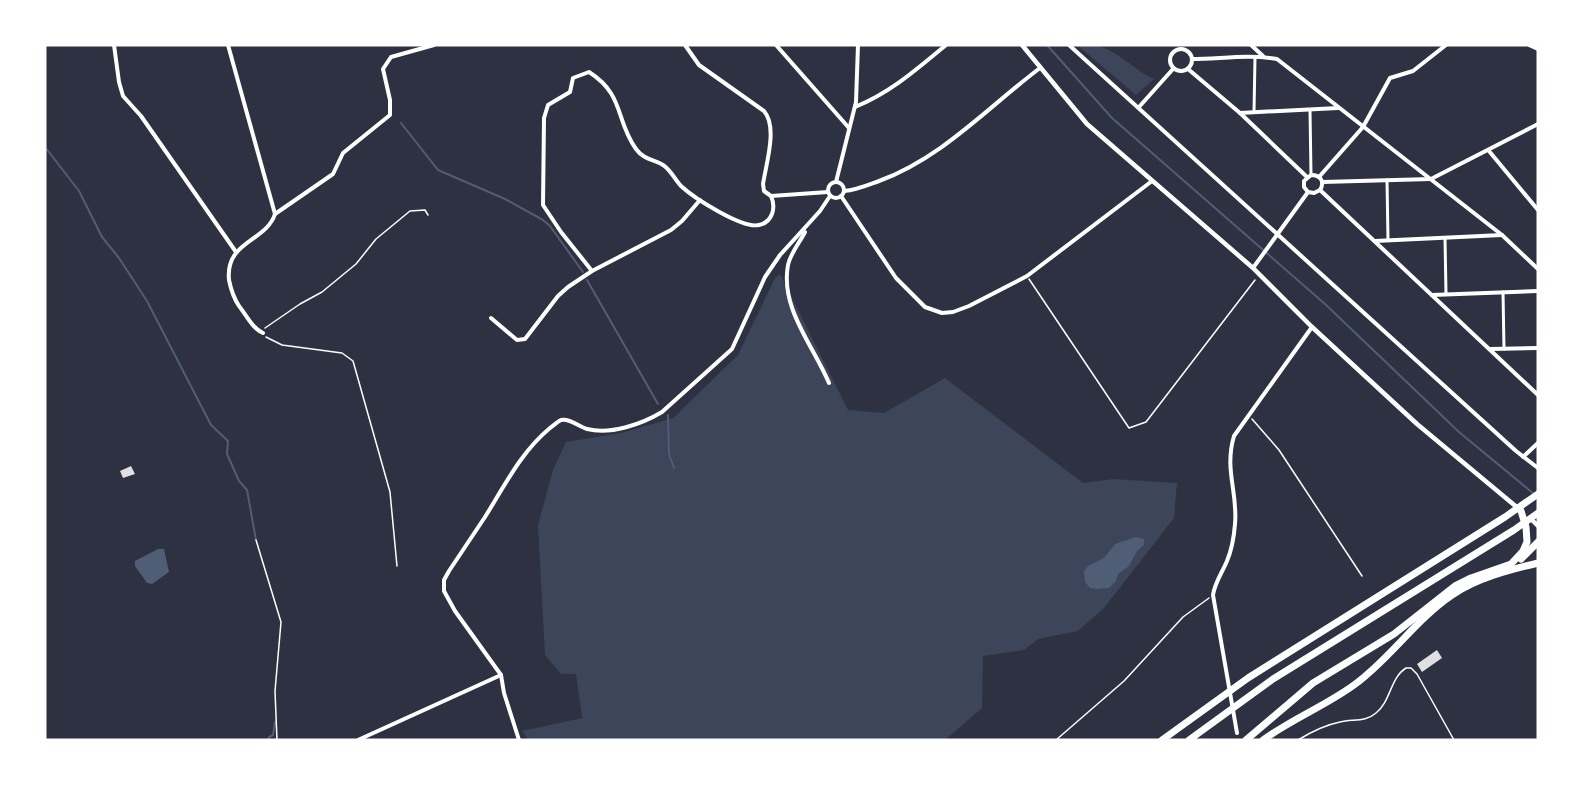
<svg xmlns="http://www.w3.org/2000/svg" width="1583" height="785" font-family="'Roboto Condensed',sans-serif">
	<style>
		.green { fill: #3c4559 }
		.water { fill: #4f5d75 }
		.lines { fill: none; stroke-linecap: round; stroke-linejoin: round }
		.stream { stroke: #4f5d75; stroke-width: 2 }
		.building { fill: #e0e0e3 }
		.path { stroke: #fff; stroke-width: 1.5 }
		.pedestrian { stroke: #fff; stroke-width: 3 }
		.minor { stroke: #fff; stroke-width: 4 }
		.tertiary { stroke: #fff; stroke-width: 4.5 }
		.motorway { stroke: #fff; stroke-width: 7 }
	</style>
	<rect width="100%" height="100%" fill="#2d3142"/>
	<g class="green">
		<path d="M1077,45C1083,45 1090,44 1096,45C1118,51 1134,70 1154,79L1136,95Z"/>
		<polygon points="780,274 848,410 884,413 945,378 1083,483 1114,479 1177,483 1174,518 1104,608 1078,631 1038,639 1024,650 983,656 982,708 945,740 529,740 522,731 582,718 576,674 561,674 545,655 538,525 553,470 566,442 621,433 673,418 738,355 775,278"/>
	</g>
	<g class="water">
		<polygon points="1136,537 1144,539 1144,545 1137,551 1129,566 1118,574 1116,581 1109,588 1097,589 1090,588 1085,582 1084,571 1088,566 1104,558 1115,544"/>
		<polygon points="158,549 164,549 169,572 152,584 147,583 135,566 135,561"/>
	</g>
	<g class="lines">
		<g class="stream">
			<polyline points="1047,45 1112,118 1325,304 1459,432 1534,494"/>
			<polyline points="401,123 438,170 505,199 543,220 550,226 583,272"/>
			<polyline points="45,147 79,191 102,237 119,258 147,301 211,425 228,441 227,454 239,481 247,490 256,540"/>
			<polyline points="587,280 658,404"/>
			<polyline points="668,415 669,454 674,468"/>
			<polyline points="269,740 269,737 273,735 275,722"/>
		</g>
	</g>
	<g class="building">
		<polygon points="131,466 135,474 123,478 120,471"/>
		<polygon points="1437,650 1442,658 1422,672 1417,664"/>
	</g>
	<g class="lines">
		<g class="path">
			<polyline points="1029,279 1129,428 1146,422 1255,280"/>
			<polyline points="265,328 300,304 322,292 356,264 376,239 410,211 425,210 428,215"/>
			<polyline points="266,337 282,345 342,353 353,361 390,492 397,566"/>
			<polyline points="1252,419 1279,450 1362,576"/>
			<polyline points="256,540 281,622 275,691 277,740"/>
			<polyline points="1056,740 1124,681 1183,617 1209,598"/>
			<path d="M1298,740C1311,732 1325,725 1340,722C1353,719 1366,722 1376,713C1391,701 1390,678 1406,668H1411L1417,674L1454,740"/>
		</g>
		<g class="pedestrian">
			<polyline points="1310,110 1311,175"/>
			<polyline points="1254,112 1255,57"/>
			<polyline points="1387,180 1388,240"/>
			<polyline points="1445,238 1446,294"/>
			<polyline points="1503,292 1504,349"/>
		</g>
		<g class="minor">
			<polyline points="114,45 119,82 123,96 141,116 236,252"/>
			<path d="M228,45L275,214C266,242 225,241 229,280C231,290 233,297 239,306C247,316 252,328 263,333"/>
			<path d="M685,45L699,65L764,111C778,127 766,164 763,184L764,191L771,196L828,192"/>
			<polyline points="776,45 849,128"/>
			<polyline points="1069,45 1516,451 1538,468"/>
			<polyline points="1251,45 1263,56"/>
			<polyline points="1529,45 1538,49"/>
			<circle cx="1181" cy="60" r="11"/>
			<path d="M1192,59C1220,59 1248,54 1277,59L1502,235L1538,269"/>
			<polyline points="1188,69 1240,113 1307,177"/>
			<path d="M855,107C890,93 917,69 946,45"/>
			<polyline points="1139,107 1173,69"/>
			<polyline points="1240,113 1338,108"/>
			<polyline points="1489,151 1538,210"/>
			<polyline points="1319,177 1363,127 1390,78 1413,71 1446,45"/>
			<polyline points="836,182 856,102 858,45"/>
			<polyline points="1322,182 1431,179 1538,124"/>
			<circle cx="836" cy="190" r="8"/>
			<polyline points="1320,190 1538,395"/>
			<path d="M844,191C857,190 868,185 879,181C942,158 988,107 1040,68"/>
			<path d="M1308,192L1304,187V181L1311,175C1321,175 1325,182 1320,190"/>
			<polyline points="1308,192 1314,193 1320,190"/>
			<polyline points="841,196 896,278 925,307 942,313 953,312 969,306 1027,276 1152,181"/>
			<polyline points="275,214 333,174 343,153 390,115 390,100 383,69 391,57 434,45"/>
			<path d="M805,232C800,242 790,254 788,265C780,308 813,345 829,383"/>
			<polyline points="1375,241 1502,235"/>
			<polyline points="1253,268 1308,192"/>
			<path d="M592,271L561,232L543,205L544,118L548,105L570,92L573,78L589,72C625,95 615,120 636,149C644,160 653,159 663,165C671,170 675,180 681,186C694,198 742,229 759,225C773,222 776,207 771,196"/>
			<polyline points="1432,295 1538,291"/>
			<polyline points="491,318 517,340 525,339 558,296 568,287 592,271 671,230 682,221 700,200"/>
			<polyline points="1491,349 1538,348"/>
			<polyline points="1523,457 1538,443"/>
			<path d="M1237,733L1213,595C1215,582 1222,573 1227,561C1232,549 1234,537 1235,524C1238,492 1224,470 1234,436L1312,327"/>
			<polyline points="358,740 501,675"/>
			<path d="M519,740L504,693L501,675L455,611L444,591V580L449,571C461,553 473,535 485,517C505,485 521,452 550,428C553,426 557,422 561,420C570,418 579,427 587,429C611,435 642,424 662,412L732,349L765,277L780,255L820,211L830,196"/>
		</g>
		<g class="tertiary">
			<polyline points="1022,45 1087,124 1253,268 1312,327 1417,424 1519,509"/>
			<polyline points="1530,518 1538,526"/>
		</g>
		<g class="motorway">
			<polyline points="1521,559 1538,542"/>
			<polyline points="1162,740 1248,678 1505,517 1538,494"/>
			<polyline points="1189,740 1273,679 1514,530 1538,513"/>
			<polyline points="1246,740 1313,683 1394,634 1455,586 1471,578 1511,564 1523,551 1527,542 1526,527 1521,511"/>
			<path d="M1263,740C1292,719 1325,706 1354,685C1390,659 1415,620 1452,595C1477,578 1509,570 1538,563"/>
		</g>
	</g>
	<rect width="1583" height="785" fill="none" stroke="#ffffff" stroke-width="93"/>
</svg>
